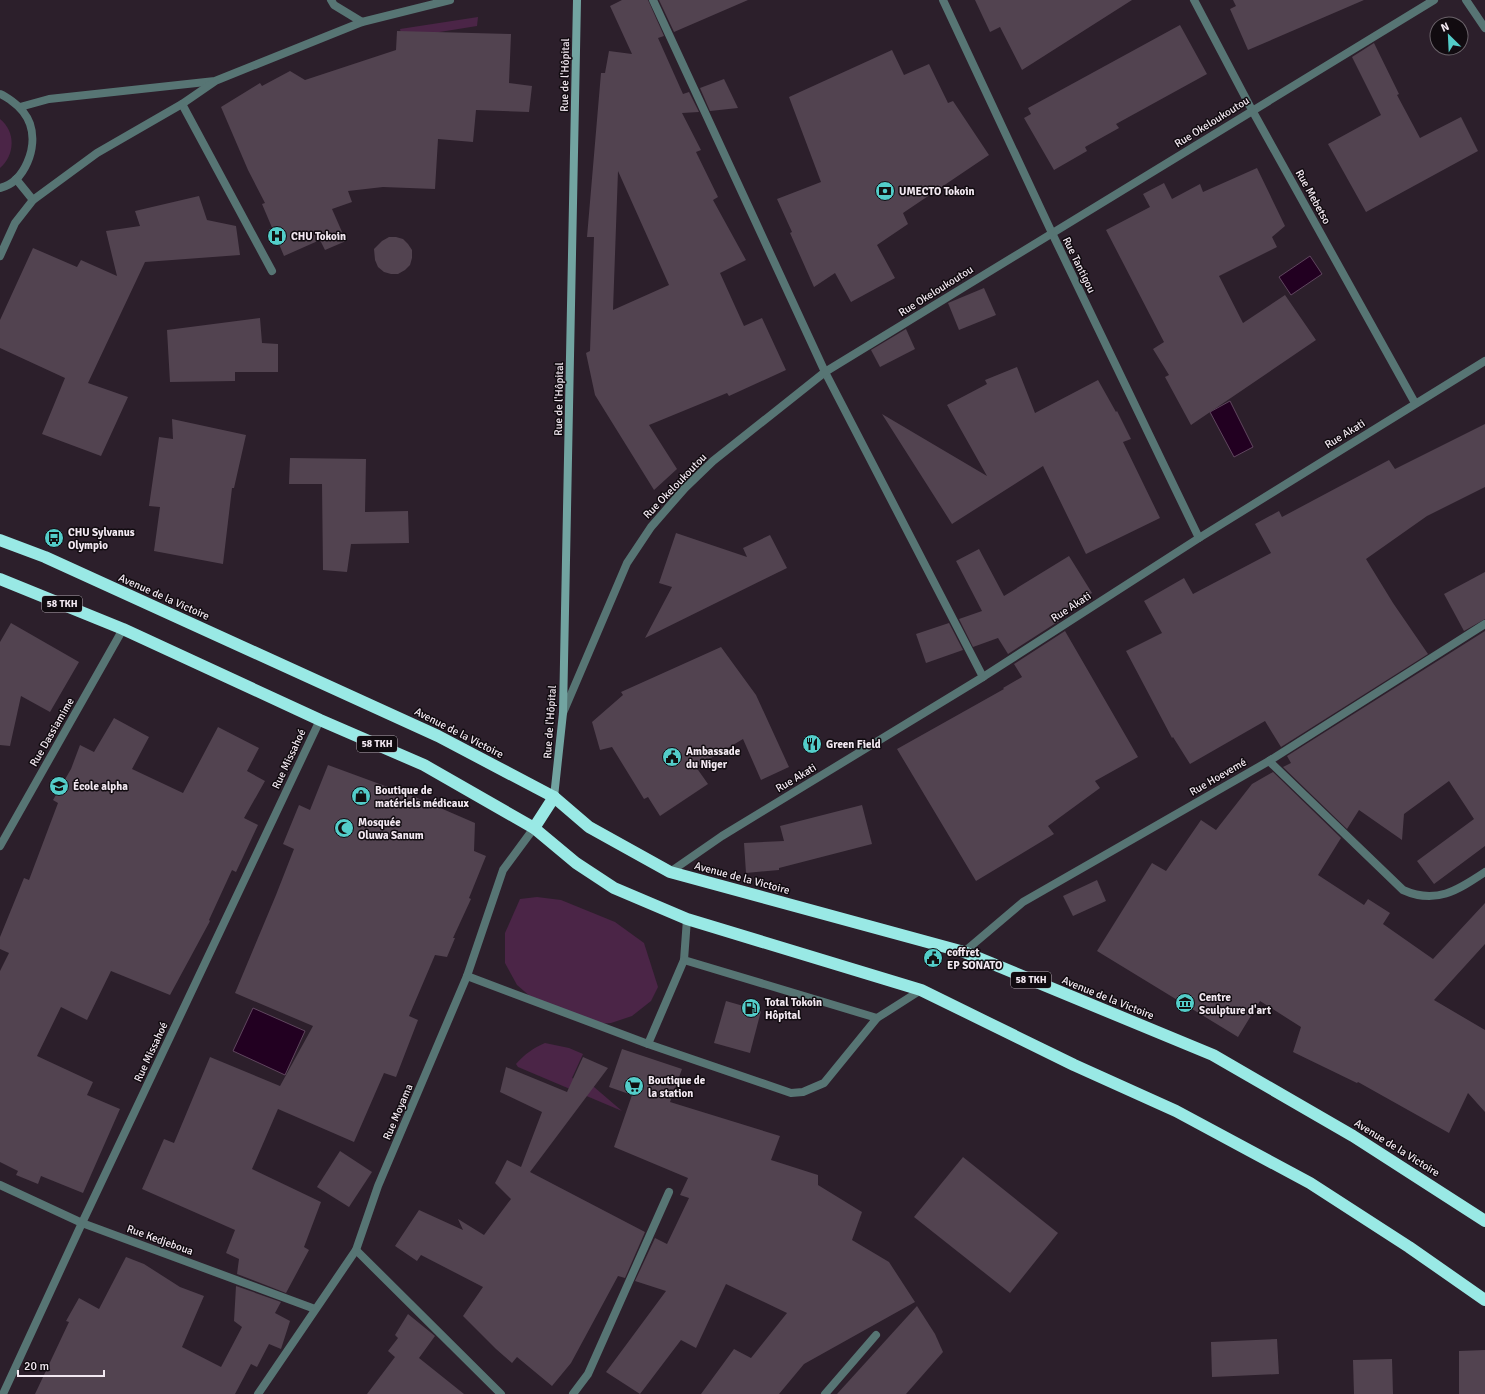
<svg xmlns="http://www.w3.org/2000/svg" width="1485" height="1394" font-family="Signika,sans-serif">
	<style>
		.green { fill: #4b2547 }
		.water { fill: #220021; stroke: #60465f }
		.building { fill: #524350; fill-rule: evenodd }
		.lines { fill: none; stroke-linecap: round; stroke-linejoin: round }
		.lane { stroke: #577574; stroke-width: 8 }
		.street { stroke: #577574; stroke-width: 8 }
		.secondary { stroke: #72a4a1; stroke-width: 8 }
		.highway { stroke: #99e9e5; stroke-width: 12 }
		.labels { text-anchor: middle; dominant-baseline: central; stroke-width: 3; stroke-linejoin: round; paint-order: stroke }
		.shield { fill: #110b10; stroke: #aea6ae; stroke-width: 1 }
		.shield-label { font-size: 10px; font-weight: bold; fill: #f2e8f1 }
		.street-label { font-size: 11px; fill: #f2e8f1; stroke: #110b10 }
		.poi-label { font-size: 11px; font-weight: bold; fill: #f2e8f1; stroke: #110b10; text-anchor: start }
	</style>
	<rect width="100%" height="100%" fill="#2c1f2b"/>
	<g class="green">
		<polygon points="478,17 477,26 402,38 400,29"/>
		<path d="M0,119C16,132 15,155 0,168Z"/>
		<polygon points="537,897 561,900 615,922 644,943 658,987 651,1001 632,1016 611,1023 597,1024 531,997 517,985 505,963 505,933 520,899"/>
		<path d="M545,1043L569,1048L583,1054L572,1078L594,1087L622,1111L518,1067L516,1064C525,1054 533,1048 545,1043Z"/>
	</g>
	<g class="water">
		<polygon points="1310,256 1322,274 1291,295 1279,277"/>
		<polygon points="1230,401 1253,447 1234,457 1210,412"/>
		<polygon points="253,1008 305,1031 285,1075 233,1051"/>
	</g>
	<g class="building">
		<path d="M622,0H648L664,36L658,38L683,94L689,92L699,112L682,113L701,150L696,152L718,197L713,200L746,260L720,273L744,326L762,318L786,370L729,396L727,393L649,425L677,469L654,490L595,395L586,353L590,351L594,237H587L601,73H605L609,51L632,54L610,6ZM618,171L669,285L613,310Z"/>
		<polygon points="659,0 748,0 674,32"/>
		<polygon points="975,0 1132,0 1022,70 1000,27 990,32"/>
		<polygon points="1233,0 1364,0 1248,50 1230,9 1236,6"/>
		<polygon points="1180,25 1207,74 1116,124 1119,128 1085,147 1087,151 1054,170 1024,118 1031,114 1028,108"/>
		<polygon points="397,31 511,34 509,83 532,86 529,112 476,110 473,142 438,139 435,189 383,187 348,191 352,202 332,209 346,241 325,250 320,240 284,256 262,204 265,203 248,170 221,107 260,83 262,86 290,71 305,80 396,50"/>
		<polygon points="1374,43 1399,94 1397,95 1420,138 1461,117 1478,151 1366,212 1328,144 1381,115 1352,57"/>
		<polygon points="892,50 904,75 929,64 948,103 953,101 989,155 903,213 908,224 877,245 895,278 851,302 835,273 814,287 790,233 792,232 777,199 821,182 789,97"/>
		<polygon points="724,79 738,108 710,111 700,88"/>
		<polygon points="1257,168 1285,226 1272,237 1277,247 1219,276 1243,323 1285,295 1316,340 1191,425 1165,377 1169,375 1153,349 1164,342 1106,230 1150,207 1143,194 1164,183 1172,199 1200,184 1203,192"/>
		<polygon points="199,196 207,220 236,226 240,255 145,262 88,383 128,397 101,456 42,434 65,378 0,348 0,320 33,248 77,267 81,260 117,276 106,231 140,226 135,211"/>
		<polygon points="389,237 396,237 403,239 408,244 412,250 412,258 410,265 405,270 398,274 391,274 384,272 378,267 375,260 374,249 382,241"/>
		<polygon points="984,288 996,315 959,330 948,303"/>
		<polygon points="260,318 262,343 278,344 278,372 235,372 235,381 170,382 167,330"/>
		<polygon points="906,329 915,349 880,367 871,350"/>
		<polygon points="1017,367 1035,413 1098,380 1116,412 1117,411 1131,439 1123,442 1160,518 1086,554 1043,466 952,524 882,414 987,476 947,405 987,384 985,380"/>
		<polygon points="172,419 246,435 234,488 232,488 223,564 154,551 160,507 149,506 159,437 173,439"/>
		<polygon points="1485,424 1485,487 1427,516 1366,559 1393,603 1428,654 1281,747 1265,721 1190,764 1173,737 1172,738 1126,651 1162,633 1144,601 1184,578 1193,594 1271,553 1255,524 1279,511 1282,517 1389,460 1395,469"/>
		<polygon points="290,458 366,459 365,512 408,511 409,543 351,544 347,572 323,570 322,484 289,484"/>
		<polygon points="676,533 747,557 743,548 770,535 787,568 645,638 672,587 659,583"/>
		<polygon points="979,549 1004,596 1069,556 1092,593 1055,615 1059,621 1008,654 998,638 973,647 959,619 982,611 956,561"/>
		<polygon points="1485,572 1485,619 1464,631 1444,594"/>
		<polygon points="11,623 79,662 50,712 21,696 10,746 0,745 0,642"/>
		<polygon points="949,623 963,650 926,663 916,634"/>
		<polygon points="1065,631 1138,757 1095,781 1100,788 1048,826 1054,834 976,881 897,749 1004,689 1003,688 1022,677 1014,664"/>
		<polygon points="1485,631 1485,846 1434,884 1417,861 1474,819 1449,781 1404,814 1402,840 1359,810 1347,829 1283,767 1291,763 1287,756"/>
		<polygon points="721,647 756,695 789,767 761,780 743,739 696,767 708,784 660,816 648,797 644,799 612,747 600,750 592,722 623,695 621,692"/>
		<polygon points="114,718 149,737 132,769 183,793 218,727 259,748 247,771 265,781 244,818 258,825 236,872 232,870 209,920 210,921 170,995 111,971 87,1020 61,1007 37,1056 93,1082 87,1095 120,1109 83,1193 41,1176 38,1184 16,1175 18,1171 0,1162 0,971 9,953 0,949 0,937 24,878 29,880 58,803 53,800 71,769 80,745 94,752"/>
		<polygon points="328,765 415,797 475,823 474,851 486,856 469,898 471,899 453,938 455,938 447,957 435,955 409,1016 418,1020 396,1077 384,1073 354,1142 278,1109 252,1169 321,1202 304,1247 309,1250 286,1293 237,1274 239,1259 226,1253 235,1230 142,1189 164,1139 174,1143 210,1057 280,1086 313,1026 235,993 276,895 294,849 283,844 299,805 310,810"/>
		<polygon points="1273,772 1341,838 1318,875 1364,905 1368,899 1390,913 1383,924 1433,959 1485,903 1485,944 1434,1000 1485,1030 1485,1112 1468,1093 1449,1133 1358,1082 1357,1083 1293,1052 1301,1027 1260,1001 1238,1037 1097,951 1152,863 1166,871 1201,820 1216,830 1252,784"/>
		<polygon points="862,805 872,844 779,868 779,870 746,873 744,843 784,841 780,826"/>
		<polygon points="1097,880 1106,901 1073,916 1063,896"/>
		<polygon points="726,1001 761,1011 750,1053 714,1043"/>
		<polygon points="622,1049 682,1069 670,1102 780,1136 771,1160 818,1175 818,1185 862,1212 852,1240 889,1262 915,1302 804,1364 779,1394 701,1394 734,1349 751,1358 787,1313 726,1284 696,1348 681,1340 640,1394 606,1372 666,1291 635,1281 655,1238 667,1244 689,1198 680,1195 688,1178 614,1147 632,1095 609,1087"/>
		<polygon points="583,1057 608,1068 530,1172 645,1232 625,1278 618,1276 571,1363 552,1386 517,1357 512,1363 496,1349 463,1316 483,1287 421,1255 417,1261 395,1246 419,1210 463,1230 458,1219 484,1235 511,1199 495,1183 507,1160 521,1167 542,1112 500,1092 506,1067 567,1092"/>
		<polygon points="340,1151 372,1172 349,1207 317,1187"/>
		<polygon points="963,1157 1058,1233 1010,1293 914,1217"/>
		<polygon points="126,1257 144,1264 180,1287 204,1296 182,1347 221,1367 242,1327 234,1321 236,1286 281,1302 275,1313 290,1321 281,1349 269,1344 257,1367 251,1364 235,1394 35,1394 69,1322 66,1321 79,1298 99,1309"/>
		<polygon points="917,1306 935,1334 943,1352 906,1394 837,1394"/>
		<polygon points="408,1314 435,1336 419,1358 464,1394 367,1394 395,1357 388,1351 398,1338 395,1335"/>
		<polygon points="1277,1339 1279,1374 1212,1377 1211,1342"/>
		<polygon points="1485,1350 1485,1394 1459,1394 1459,1351"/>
		<polygon points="1392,1359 1393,1394 1354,1394 1353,1360"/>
	</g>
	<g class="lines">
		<g class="lane">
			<polyline points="331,0 334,5 362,22"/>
			<path d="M0,94C5,96 9,99 13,102C20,107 27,116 30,124C38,147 25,182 0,188"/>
			<polyline points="182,104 272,271"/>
			<polyline points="20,107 49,99 215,81 362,22 450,0"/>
			<polyline points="16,179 33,200"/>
			<polyline points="0,256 15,223 33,200 97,153 182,104 214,82"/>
			<polyline points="687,919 684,960 877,1018 921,990"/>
			<polyline points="467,976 648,1044 684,960"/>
			<polyline points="648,1044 791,1093 803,1092 824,1083 877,1018"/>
			<polyline points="825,1394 876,1335"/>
		</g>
		<g class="street">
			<polyline points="653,0 825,372 983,677"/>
			<polyline points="943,0 1052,233 1199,538"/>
			<polyline points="1194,0 1252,110 1415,403"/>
			<polyline points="1466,0 1485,28"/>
			<polyline points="563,713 627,563 651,527 685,488 713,461 825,372 1434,0"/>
			<path d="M1269,761L1403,890C1436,905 1458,890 1485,872"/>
			<polyline points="0,846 123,629"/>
			<polyline points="670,872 722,836 983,677 1199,538 1485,361"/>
			<polyline points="964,952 1023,902 1269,761 1485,624"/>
			<polyline points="0,1185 82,1223 315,1309"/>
			<polyline points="356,1250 501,1394"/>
			<polyline points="3,1394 82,1223 320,720"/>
			<polyline points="258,1394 356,1250 378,1186 467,976 503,870 534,828"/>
			<polyline points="573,1394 588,1374 669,1192"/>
		</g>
		<polyline class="secondary" points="554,797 563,713 577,0"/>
		<g class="highway">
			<polyline points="0,540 45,557 438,736 554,797 589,827 670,872 964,952 1213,1055 1353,1136 1485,1221"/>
			<polyline points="0,579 123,629 320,720 424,765 534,828 576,863 614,888 687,919 921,990 1074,1065 1176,1111 1310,1183 1409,1247 1485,1300"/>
			<polyline points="534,828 554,797"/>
		</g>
	</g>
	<defs>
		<g id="bank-disc" transform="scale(1)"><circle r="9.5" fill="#53cdc9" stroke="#110b10"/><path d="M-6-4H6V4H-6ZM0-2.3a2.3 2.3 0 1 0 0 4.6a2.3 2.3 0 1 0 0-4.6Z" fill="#111"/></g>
		<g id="hospital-disc" transform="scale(1)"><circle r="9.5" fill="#53cdc9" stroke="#110b10"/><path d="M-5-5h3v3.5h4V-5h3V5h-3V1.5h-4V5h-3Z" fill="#111"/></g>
		<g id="bus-disc" transform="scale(1)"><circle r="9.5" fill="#53cdc9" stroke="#110b10"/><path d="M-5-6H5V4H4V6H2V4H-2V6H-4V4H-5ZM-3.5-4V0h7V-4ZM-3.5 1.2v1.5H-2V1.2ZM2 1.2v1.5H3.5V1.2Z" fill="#111"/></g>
		<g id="restaurant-disc" transform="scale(1)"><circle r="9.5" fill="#53cdc9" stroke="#110b10"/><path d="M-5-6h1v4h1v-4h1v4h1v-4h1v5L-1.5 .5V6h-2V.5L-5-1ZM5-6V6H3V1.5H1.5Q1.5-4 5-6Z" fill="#111"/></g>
		<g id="civic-disc" transform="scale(1)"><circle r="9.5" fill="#53cdc9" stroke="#110b10"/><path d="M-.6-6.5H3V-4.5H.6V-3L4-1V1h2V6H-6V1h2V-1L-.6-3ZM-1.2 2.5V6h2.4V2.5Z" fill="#111"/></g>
		<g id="school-disc" transform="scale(1)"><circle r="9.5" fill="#53cdc9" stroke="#110b10"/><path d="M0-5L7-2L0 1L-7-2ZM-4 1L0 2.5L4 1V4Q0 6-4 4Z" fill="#111"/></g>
		<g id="shop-disc" transform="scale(1)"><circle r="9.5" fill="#53cdc9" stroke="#110b10"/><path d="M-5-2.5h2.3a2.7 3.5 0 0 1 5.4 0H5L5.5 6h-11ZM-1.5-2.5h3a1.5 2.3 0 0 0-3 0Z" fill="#111"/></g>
		<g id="mosque-disc" transform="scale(1)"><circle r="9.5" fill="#53cdc9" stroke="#110b10"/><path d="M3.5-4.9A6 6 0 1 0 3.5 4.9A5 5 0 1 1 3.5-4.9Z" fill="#111"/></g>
		<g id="museum-disc" transform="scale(1)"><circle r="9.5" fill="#53cdc9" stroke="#110b10"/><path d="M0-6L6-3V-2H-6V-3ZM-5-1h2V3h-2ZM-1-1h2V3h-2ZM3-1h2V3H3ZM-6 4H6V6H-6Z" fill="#111"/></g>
		<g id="fuel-disc" transform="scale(1)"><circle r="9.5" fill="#53cdc9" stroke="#110b10"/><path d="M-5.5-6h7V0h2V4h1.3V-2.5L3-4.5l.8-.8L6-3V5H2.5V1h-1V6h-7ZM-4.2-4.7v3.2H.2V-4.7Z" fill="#111"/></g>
		<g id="supermarket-disc" transform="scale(1)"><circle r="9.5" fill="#53cdc9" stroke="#110b10"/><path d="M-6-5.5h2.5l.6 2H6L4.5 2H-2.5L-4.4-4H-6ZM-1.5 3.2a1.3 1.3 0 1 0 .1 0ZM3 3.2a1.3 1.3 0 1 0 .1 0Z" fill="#111"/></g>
	</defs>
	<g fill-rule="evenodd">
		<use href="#bank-disc" x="885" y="191"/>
		<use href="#hospital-disc" x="277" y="236"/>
		<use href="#bus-disc" x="54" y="538"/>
		<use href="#restaurant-disc" x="812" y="744"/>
		<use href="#civic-disc" x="672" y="757"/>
		<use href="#school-disc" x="59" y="786"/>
		<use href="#shop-disc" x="361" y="796"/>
		<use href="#mosque-disc" x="344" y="828"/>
		<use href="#civic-disc" x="933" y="958"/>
		<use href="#museum-disc" x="1185" y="1003"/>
		<use href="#fuel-disc" x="751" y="1008"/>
		<use href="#supermarket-disc" x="634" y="1086"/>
	</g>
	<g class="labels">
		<g class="shield">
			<rect x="42" y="596" width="40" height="16" rx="3"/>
			<rect x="357" y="736" width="40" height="16" rx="3"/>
			<rect x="1011" y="972" width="40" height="16" rx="3"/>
		</g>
		<g class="shield-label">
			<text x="62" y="604">58 TKH</text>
			<text x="377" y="744">58 TKH</text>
			<text x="1031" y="980">58 TKH</text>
		</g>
		<g class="street-label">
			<text transform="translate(565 75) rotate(-89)">Rue de l'Hôpital</text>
			<text transform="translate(1212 122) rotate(-32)">Rue Okeloukoutou</text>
			<text transform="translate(1313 197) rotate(61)">Rue Mebetso</text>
			<text transform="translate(1079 265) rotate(64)">Rue Tantigou</text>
			<text transform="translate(936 291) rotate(-32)">Rue Okeloukoutou</text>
			<text transform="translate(559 399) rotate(-89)">Rue de l'Hôpital</text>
			<text transform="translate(1345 434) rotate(-32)">Rue Akati</text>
			<text transform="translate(675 486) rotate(-46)">Rue Okeloukoutou</text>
			<text transform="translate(164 597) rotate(24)">Avenue de la Victoire</text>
			<text transform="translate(1071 607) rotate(-33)">Rue Akati</text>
			<text transform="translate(550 722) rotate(-86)">Rue de l'Hôpital</text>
			<text transform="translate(52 732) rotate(-60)">Rue Dassiamime</text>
			<text transform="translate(459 733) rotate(27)">Avenue de la Victoire</text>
			<text transform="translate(289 759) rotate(-65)">Rue Missahoé</text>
			<text transform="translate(1218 777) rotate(-30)">Rue Hoevemé</text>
			<text transform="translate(796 778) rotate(-31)">Rue Akati</text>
			<text transform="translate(742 878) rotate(15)">Avenue de la Victoire</text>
			<text transform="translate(1108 998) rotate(22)">Avenue de la Victoire</text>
			<text transform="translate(151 1052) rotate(-65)">Rue Missahoé</text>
			<text transform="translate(398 1112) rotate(-67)">Rue Moyama</text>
			<text transform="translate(1397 1148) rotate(32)">Avenue de la Victoire</text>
			<text transform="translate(160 1240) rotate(20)">Rue Kedjeboua</text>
		</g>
		<g class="poi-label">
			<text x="899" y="191">UMECTO Tokoin</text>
			<text x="291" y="236">CHU Tokoin</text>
			<text x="68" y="532">CHU Sylvanus<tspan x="68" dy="13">Olympio</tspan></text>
			<text x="826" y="744">Green Field</text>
			<text x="686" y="751">Ambassade<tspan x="686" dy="13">du Niger</tspan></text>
			<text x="73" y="786">École alpha</text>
			<text x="375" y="790">Boutique de<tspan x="375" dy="13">matériels médicaux</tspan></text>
			<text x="358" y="822">Mosquée<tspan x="358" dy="13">Oluwa Sanum</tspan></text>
			<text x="947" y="952">coffret<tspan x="947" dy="13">EP SONATO</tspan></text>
			<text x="1199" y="997">Centre<tspan x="1199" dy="13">Sculpture d'art</tspan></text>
			<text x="765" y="1002">Total Tokoin<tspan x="765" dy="13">Hôpital</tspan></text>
			<text x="648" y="1080">Boutique de<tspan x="648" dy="13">la station</tspan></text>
		</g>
	</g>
	<g transform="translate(1449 36) rotate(336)"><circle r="19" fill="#110b10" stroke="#6b636a"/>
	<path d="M0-3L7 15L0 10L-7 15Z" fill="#53cdc9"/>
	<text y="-6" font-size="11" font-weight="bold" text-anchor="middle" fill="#f2e8f1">N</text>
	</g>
	<path d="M18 1370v6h86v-6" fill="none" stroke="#f2e8f1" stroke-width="2"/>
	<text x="24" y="1370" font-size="12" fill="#f2e8f1" stroke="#110b10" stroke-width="3" paint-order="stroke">20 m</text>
</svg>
